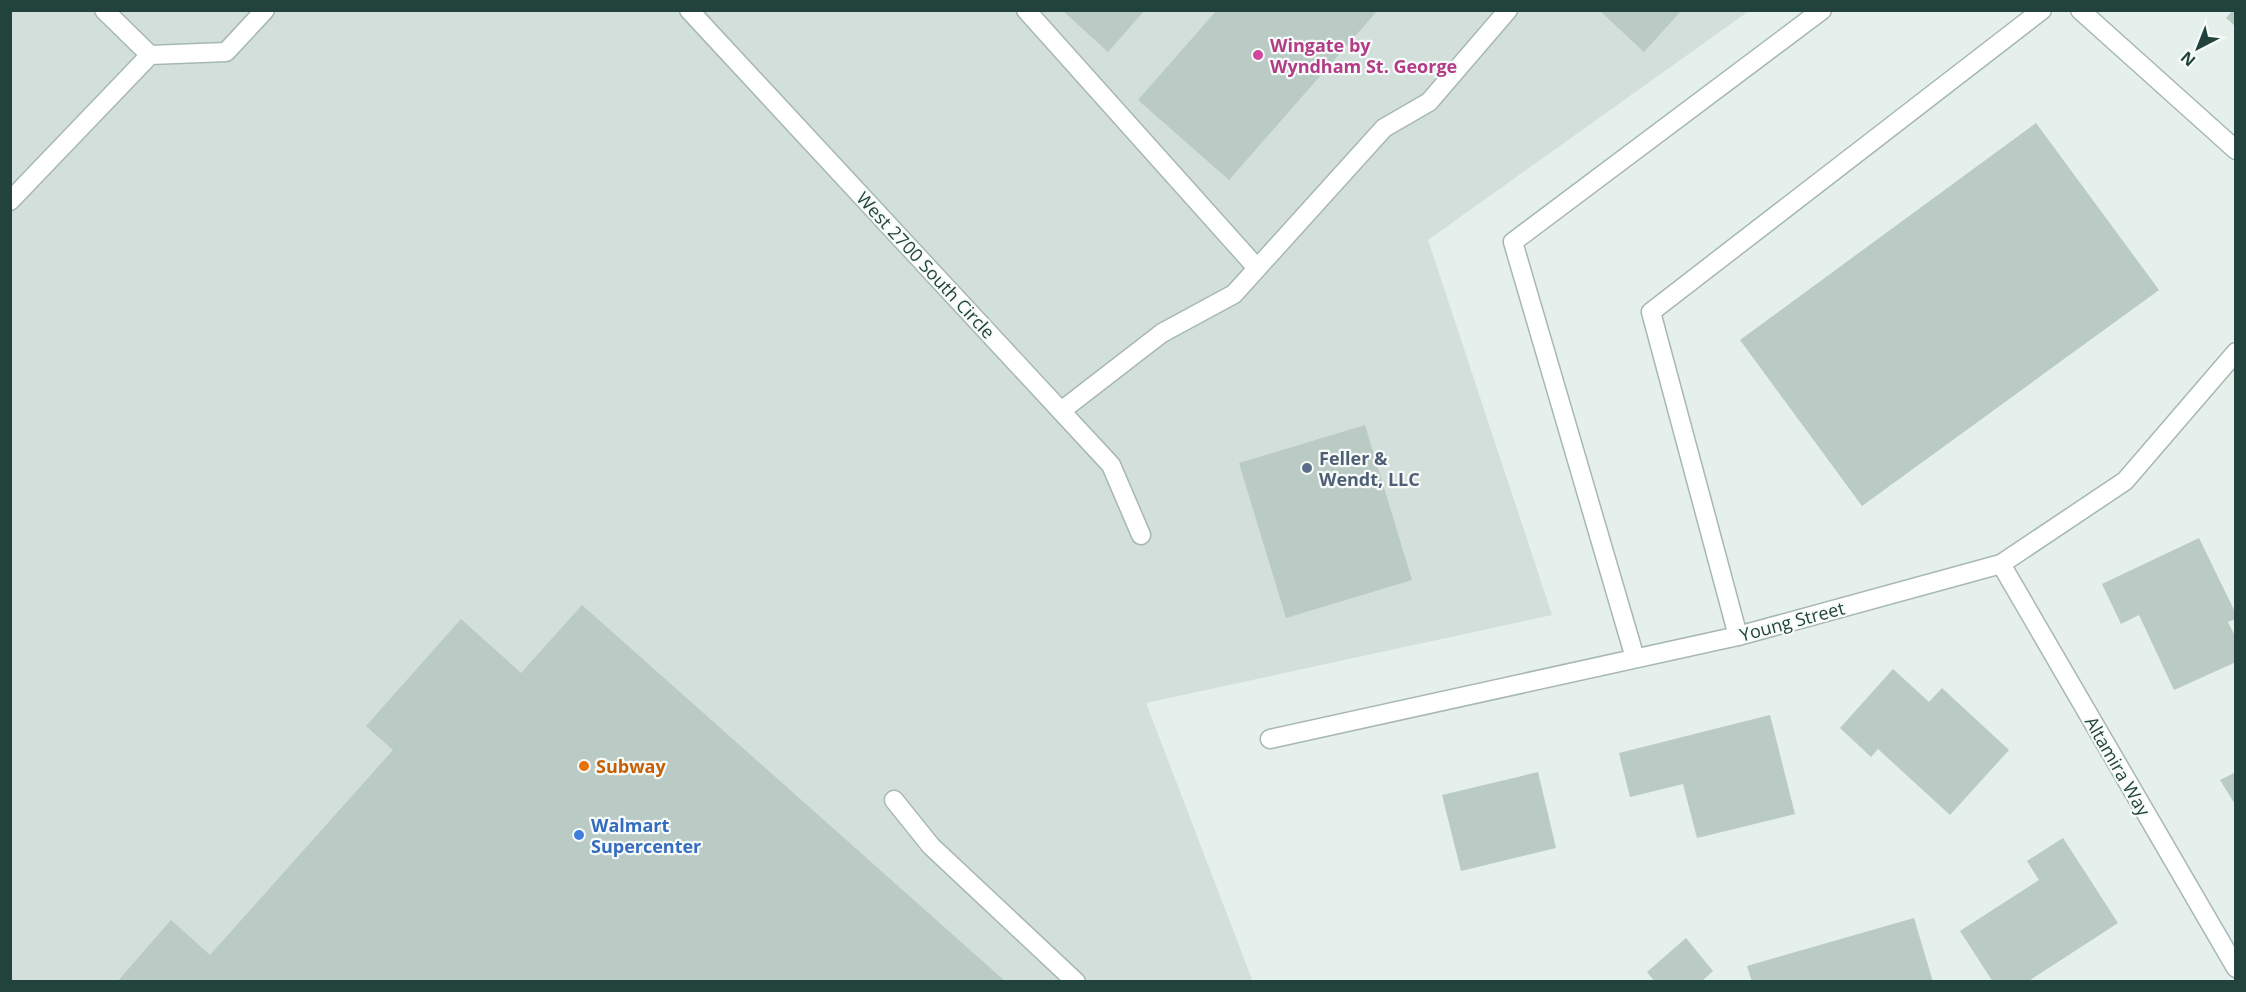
<svg xmlns="http://www.w3.org/2000/svg" width="2246" height="992" font-family="'Open Sans',sans-serif">
	<style>
		.built { fill: #d3dfda }
		.building { fill: #bacac4 }
		.lines { fill: none; stroke-linecap: round; stroke-linejoin: round }
		.minor-casing { stroke: #a7b8b3; stroke-width: 21 }
		.minor { stroke: #fff; stroke-width: 18 }
		.hotel-dot { fill: #d1479c; stroke: #f7fbf9; stroke-width: 2 }
		.service-dot { fill: #5c6f8a; stroke: #f7fbf9; stroke-width: 2 }
		.food-dot { fill: #e8710a; stroke: #f7fbf9; stroke-width: 2 }
		.shop-dot { fill: #3f7fe0; stroke: #f7fbf9; stroke-width: 2 }
		.labels { text-anchor: middle; dominant-baseline: central; stroke-width: 4.5; stroke-linejoin: round; paint-order: stroke }
		.hotel-label { font-size: 18px; font-weight: bold; fill: #b23c85; stroke: #f7fbf9; text-anchor: start }
		.street-label { font-size: 18px; fill: #22433b; stroke: #f7fbf9 }
		.service-label { font-size: 18px; font-weight: bold; fill: #4e5e75; stroke: #f7fbf9; text-anchor: start }
		.food-label { font-size: 18px; font-weight: bold; fill: #c56008; stroke: #f7fbf9; text-anchor: start }
		.shop-label { font-size: 18px; font-weight: bold; fill: #366cbe; stroke: #f7fbf9; text-anchor: start }
	</style>
	<rect width="100%" height="100%" fill="#e5efeb"/>
	<polygon class="built" points="10,11 1749,11 1428,240 1552,615 1146,703 1253,982 11,981"/>
	<g class="building">
		<polygon points="1062,10 1145,10 1108,52"/>
		<polygon points="1217,10 1378,10 1229,180 1138,100"/>
		<polygon points="1599,10 1682,10 1644,52"/>
		<polygon points="2233,10 2236,10 2236,27 2226,18"/>
		<polygon points="2036,123 2159,290 1862,506 1740,340"/>
		<polygon points="1365,425 1412,580 1286,618 1239,463"/>
		<polygon points="2199,538 2236,614 2236,619 2228,622 2236,638 2236,662 2174,690 2139,615 2121,624 2102,584"/>
		<polygon points="582,605 1006,982 117,982 171,920 210,955 393,750 366,726 461,619 521,673"/>
		<polygon points="1893,669 1929,702 1942,688 2009,750 1950,815 1878,749 1871,757 1840,728"/>
		<polygon points="1770,715 1795,814 1697,838 1683,784 1630,797 1619,753"/>
		<polygon points="1538,772 1556,848 1461,871 1442,795"/>
		<polygon points="2236,772 2236,806 2220,780"/>
		<polygon points="2063,838 2118,923 2027,982 1993,982 1960,931 2039,880 2027,861"/>
		<polygon points="1914,918 1933,982 1752,982 1747,966"/>
		<polygon points="1686,938 1713,971 1701,982 1655,982 1647,972"/>
	</g>
	<g class="lines">
		<g class="minor-casing">
			<g id="minor">
				<polyline points="104,10 150,55"/>
				<polyline points="689,10 1111,465 1141,535"/>
				<polyline points="1026,10 1257,268"/>
				<polyline points="2080,10 2236,150"/>
				<polyline points="10,201 150,55 226,52 265,10"/>
				<polyline points="1061,411 1162,333 1234,294 1384,128 1429,102 1508,10"/>
				<polyline points="2001,564 2236,968"/>
				<polyline points="1738,636 1651,312 2042,10"/>
				<polyline points="1635,658 1513,242 1822,10"/>
				<polyline points="1270,739 1738,636 2001,564 2125,481 2236,352"/>
				<polyline points="894,800 931,846 1076,982"/>
			</g>
		</g>
		<use href="#minor" class="minor"/>
	</g>
	<circle class="hotel-dot" cx="1258" cy="55" r="6"/>
	<circle class="service-dot" cx="1307" cy="468" r="6"/>
	<circle class="food-dot" cx="584" cy="766" r="6"/>
	<circle class="shop-dot" cx="579" cy="835" r="6"/>
	<g class="labels">
		<g class="hotel-label">
			<text x="1270" y="45">Wingate by<tspan x="1270" dy="21">Wyndham St. George</tspan></text>
		</g>
		<g class="street-label">
			<text transform="translate(926 265) rotate(47)">West 2700 South Circle</text>
			<text transform="translate(1792 621) rotate(-15)">Young Street</text>
			<text transform="translate(2118 766) rotate(60)">Altamira Way</text>
		</g>
		<g class="service-label">
			<text x="1319" y="458">Feller &amp;<tspan x="1319" dy="21">Wendt, LLC</tspan></text>
		</g>
		<g class="food-label">
			<text x="596" y="766">Subway</text>
		</g>
		<g class="shop-label">
			<text x="591" y="825">Walmart<tspan x="591" dy="21">Supercenter</tspan></text>
		</g>
	</g>
	<rect width="2246" height="992" fill="none" stroke="#22433b" stroke-width="24"/>
	<g transform="translate(2198 48) rotate(222)" stroke="#f7fbf9" stroke-width="4.5" paint-order="stroke">
	<path d="M0-4.5L10 22L0 15L-10 22Z" fill="#22433b"/>
	<text y="-9" font-size="16" font-weight="bold" text-anchor="middle" fill="#22433b">N</text>
	</g>
</svg>
